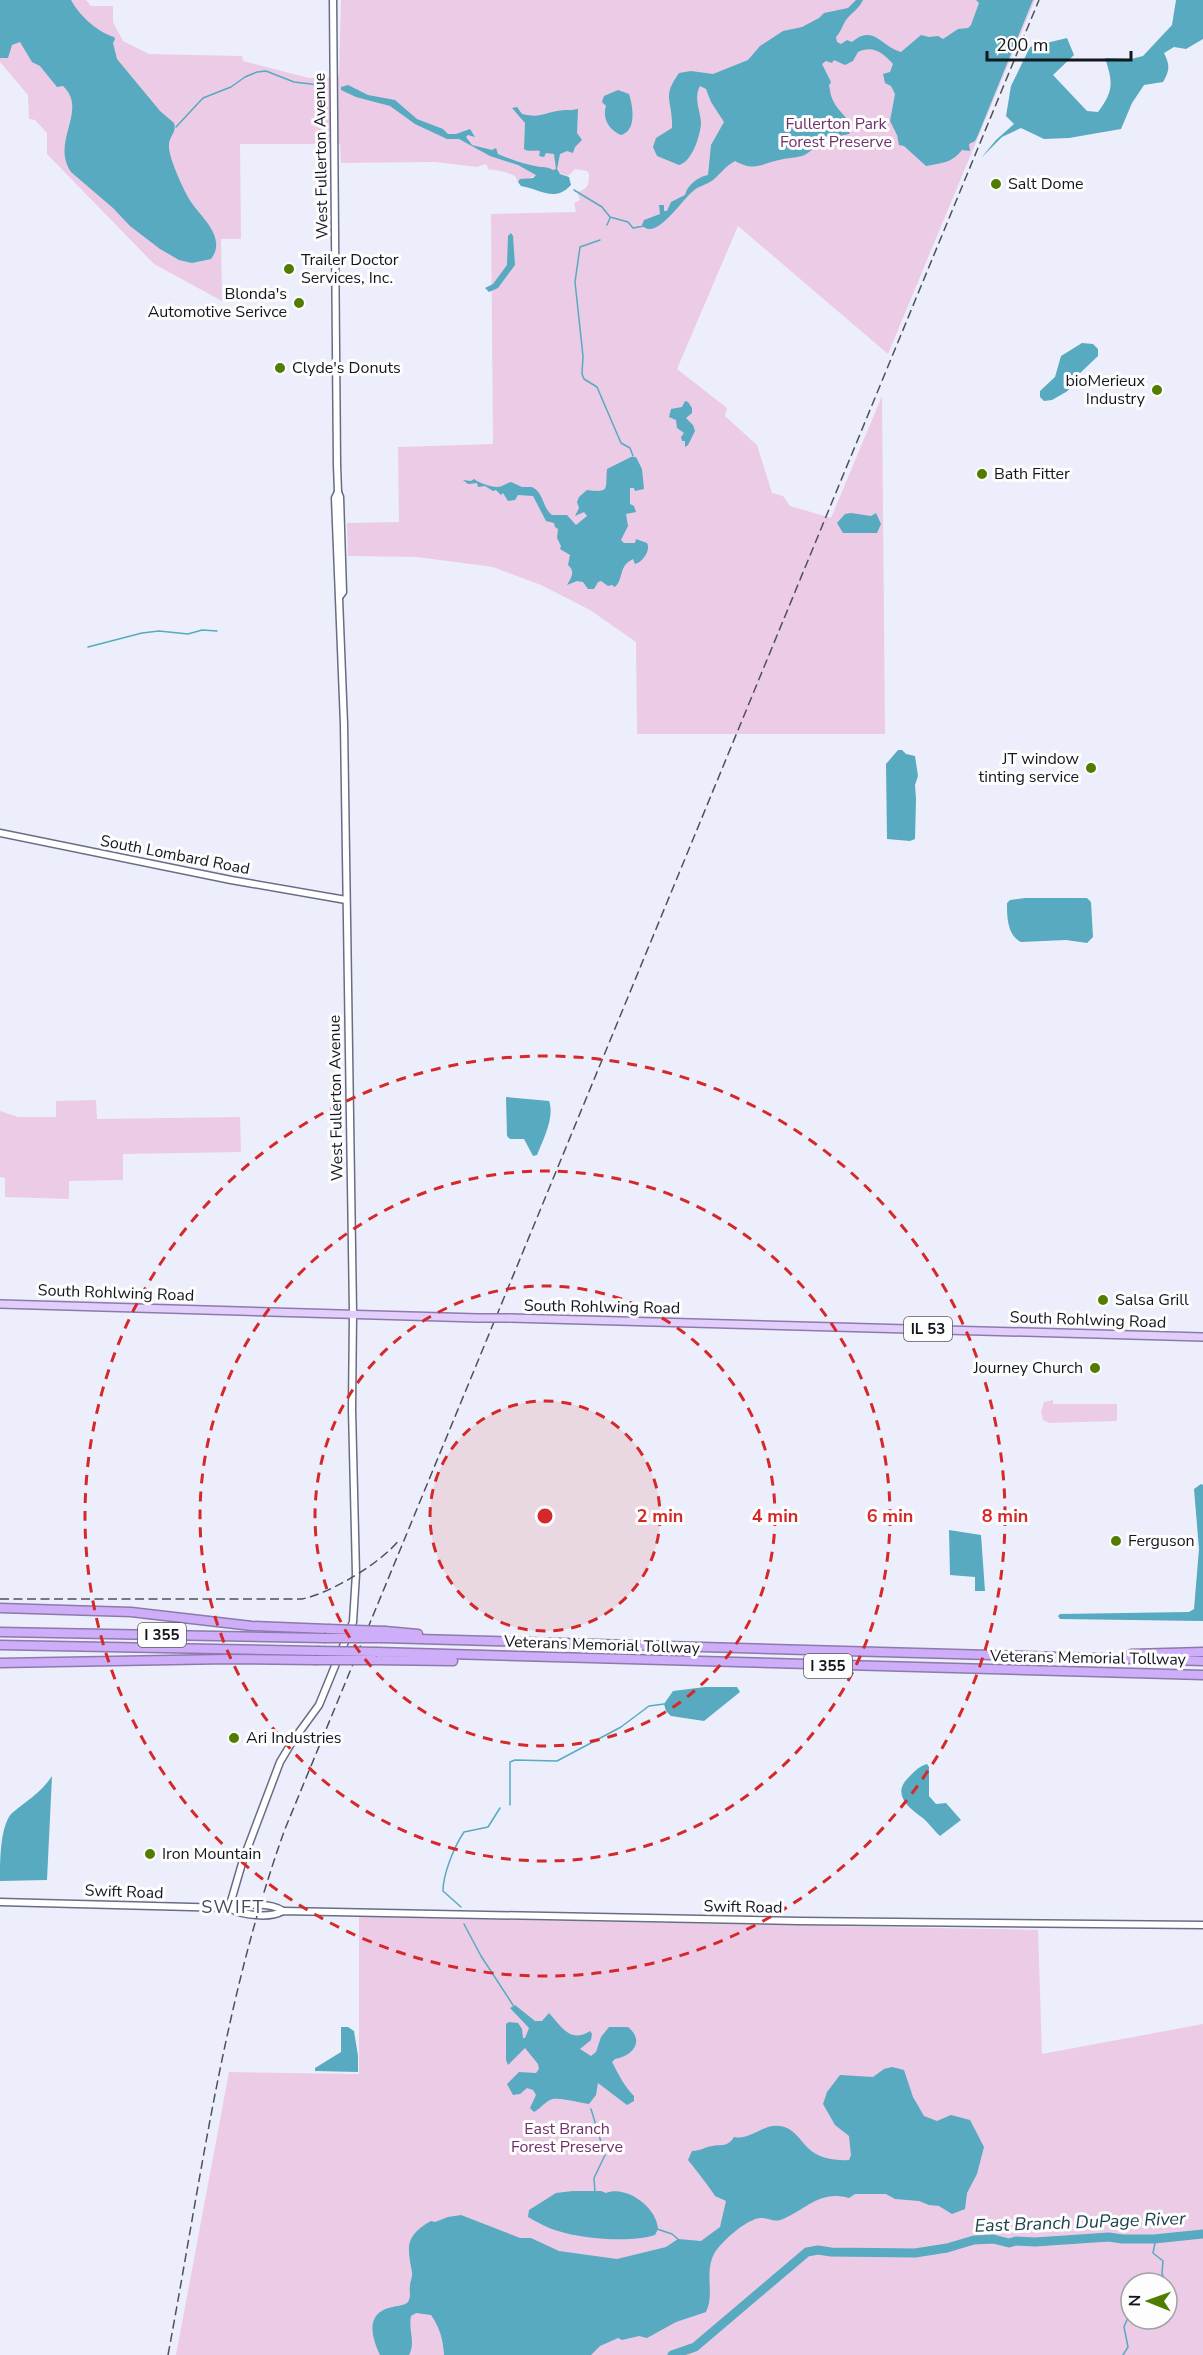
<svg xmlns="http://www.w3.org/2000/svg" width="1203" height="2355" font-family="'Nunito Sans',sans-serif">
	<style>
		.green { fill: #eccbe6; fill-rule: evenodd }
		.water { fill: #57aabf }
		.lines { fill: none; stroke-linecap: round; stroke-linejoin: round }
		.stream { stroke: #57aabf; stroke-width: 1.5 }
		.river { stroke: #57aabf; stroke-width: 9 }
		.secondary-casing { stroke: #686d86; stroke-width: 9 }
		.primary-casing { stroke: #8d79ac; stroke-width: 10 }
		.highway-casing { stroke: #8d79ac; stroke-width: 11 }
		.secondary { stroke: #fff; stroke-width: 6 }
		.primary { stroke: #e2cefb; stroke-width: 7 }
		.highway { stroke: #ceaef8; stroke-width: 8 }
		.rail { stroke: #4e505a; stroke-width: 1.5; stroke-dasharray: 9 4.5; stroke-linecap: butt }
		.primary-bridge-casing { stroke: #8d79ac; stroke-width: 10; stroke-linecap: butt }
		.highway-bridge-casing { stroke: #8d79ac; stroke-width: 11; stroke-linecap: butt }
		.primary-bridge { stroke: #e2cefb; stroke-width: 7 }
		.highway-bridge { stroke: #ceaef8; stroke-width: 8 }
		.ring { fill: none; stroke: #d62828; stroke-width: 3; stroke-dasharray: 10 8 }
		.poi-dot { fill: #517c00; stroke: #fdfdfd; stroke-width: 2 }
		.labels { text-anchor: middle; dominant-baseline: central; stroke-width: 6; stroke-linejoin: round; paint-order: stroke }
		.shield { fill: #fdfdfd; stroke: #5a5b62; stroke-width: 1.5 }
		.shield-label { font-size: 15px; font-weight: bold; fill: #14161f }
		.park-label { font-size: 16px; fill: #6f3067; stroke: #fdfdfd }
		.street-label { font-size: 16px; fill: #14161f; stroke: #fdfdfd }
		.poi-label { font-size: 16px; fill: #14161f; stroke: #fdfdfd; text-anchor: start }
		.neighbourhood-label { font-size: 18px; letter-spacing: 1.5px; fill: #454b61; stroke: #fdfdfd }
		.water-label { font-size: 18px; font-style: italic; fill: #1b414b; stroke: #fdfdfd }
		.centre { fill: #d62828; stroke: #fdfdfd; stroke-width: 3 }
		.ring-label { font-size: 18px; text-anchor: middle; font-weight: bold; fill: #d62828; stroke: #fdfdfd; stroke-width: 6; stroke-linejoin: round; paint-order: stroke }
	</style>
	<rect width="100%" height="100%" fill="#eceffb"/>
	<g class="green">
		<path d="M0,0H86L91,6H113V22L123,41L149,54L242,56L243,61L309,78L339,77L341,0H1035L888,354L738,226L677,369L727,408L725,416L757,445L772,493L783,496L790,506L831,518L882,396L885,734H637L636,642L590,610L541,585L493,567L417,557L348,556L347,523L399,522L398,447L493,444L491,214L576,212L574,203L580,200L577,192C588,189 589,185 589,174L587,171L575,169L568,176L551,170L518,182L515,176C510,173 494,169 489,170L486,164L477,167L435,162L341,163L340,144H240L241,239H221L222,301L154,264L47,154V133L35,120L29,119L28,95L0,62Z"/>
		<polygon points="96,1100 97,1119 240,1117 241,1152 123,1154 123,1180 69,1181 69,1199 5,1197 5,1178 0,1177 0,1111 18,1117 56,1117 56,1101"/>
		<polygon points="1053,1400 1053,1404 1117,1404 1117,1421 1049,1423 1043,1420 1041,1411 1044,1402"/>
		<path d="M359,1917L1038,1930L1042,2054L1203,2024V2355H176L229,2072L359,2074ZM1131,2283H1167V2319H1131Z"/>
	</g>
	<g class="water">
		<path d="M0,0H71C79,15 97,32 114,37L115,39L113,43L117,59L160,111L174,123C177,133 169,136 169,145C168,157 184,191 191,202C202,218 227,238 211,259L192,263L179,260L160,249L130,226L113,208L71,172C50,142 89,110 63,86L57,87L40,66L32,62L20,42L12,45L8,58H0Z"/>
		<path d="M856,0H863C859,9 852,12 846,20C842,26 841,32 836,37L837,42L841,44L847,40L852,42C874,24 880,46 901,52L921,35L929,37L938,36L943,39L958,29L968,28L971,25L979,3L976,0H1033L978,135L975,141L969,144L970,151L962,150C952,163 942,163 926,166L904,146L899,145L897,135L890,121L895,94L891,86L885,83L883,74L890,72L893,64C883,53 873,45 858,52L853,61L845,65L834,60L832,63L826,61L822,64L831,82C827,90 829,82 830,90C832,112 857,119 849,134L839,136L834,141C819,137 814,152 802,156C794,158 787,158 779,160C760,164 755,172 735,161C726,166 721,173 713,180C706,185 698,186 692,192C682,200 655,242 642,225L644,220L660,214L659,205H664V211H667L671,202L685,195C687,186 697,177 708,175L711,145L724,122L711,102L706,89L700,86C693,99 701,111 701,124C700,136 692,162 679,165L657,156L653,147L656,138L672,128C673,100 661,98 679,73L691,71L713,74L748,60L760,46L783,31L802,27L819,18L824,13L848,8Z"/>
		<path d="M1176,0H1203V39L1186,49L1174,47L1164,53C1170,65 1170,70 1163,82L1144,85L1132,103L1121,129L1069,138L1044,139L1021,128L1002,137L981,158L996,140L1014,124L1006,116L1011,86L1030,47L1067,38L1074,55L1053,75L1087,111L1098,112C1114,91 1113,82 1105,58L1131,59L1143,56L1172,25Z"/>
		<path d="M348,85L368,95L395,100L417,119L443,129L448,134H456L470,129L475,137L468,135L466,137L472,145L492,150L496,148L498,154C510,159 523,164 535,166C542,168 547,166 553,170L556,169L554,154L546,153L544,157L539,156L540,151C535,149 530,153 524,149L525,123L512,108L517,107L522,114C542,119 547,111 565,110C571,110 573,110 578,109L577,133L582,140L575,147L573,153L567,151L560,154L557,169L560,174L569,177L571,185C555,203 540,189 521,186L518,182L520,179L533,178L536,175L518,165L490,156L459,139H447L415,124L390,106L356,97L341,90V87Z"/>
		<path d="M618,90L629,94C633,106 637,131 621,135C609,130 602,118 606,106L602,102L604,96Z"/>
		<polygon points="511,233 513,236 515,265 498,288 489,292 485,288 493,284 507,265 508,236"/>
		<polygon points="1082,343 1093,344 1098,349 1098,356 1077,376 1074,385 1066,392 1052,400 1044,401 1040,397 1040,391 1055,377 1061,356"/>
		<polygon points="685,401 688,402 692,408 692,413 686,418 693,425 695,431 688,445 685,447 685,441 682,441 681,437 684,433 677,428 676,420 669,417 671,409 682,407"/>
		<path d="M631,457H636L642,469L644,489L635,491L634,488H630V504L634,506L636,512L626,514L628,526L621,540L624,543H635L636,539L647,543C651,550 643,562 635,564L633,559C618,566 624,579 615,587L612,585L608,586L601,581L598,582L594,589H588L583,582L577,581L567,585C571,578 576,572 568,565L570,555L560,549L561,546L557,538L558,529L555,527L554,523L546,521L533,496L518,495L515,500L508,501L503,493L501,495L496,490L493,491L485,486L478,487L477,483L468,484L463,480L471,481L474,479C479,483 491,487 497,487C503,487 506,483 511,482L522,487H532C544,493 542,507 552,515H567L576,525L587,516L584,512L575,516L579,508L577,502L579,497L587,490C611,493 605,489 607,469Z"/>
		<polygon points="851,513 871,516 876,513 881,524 877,533 843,533 837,523 845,514"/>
		<polygon points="898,750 902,750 906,754 915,756 918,776 915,785 916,799 915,839 910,841 887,839 886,764"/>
		<path d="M1025,898H1087L1091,902L1093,937L1087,943L1066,940L1021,942C1007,935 1007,916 1007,903L1010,900Z"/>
		<path d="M506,1097L549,1101C555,1117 543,1140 537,1155L533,1156L524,1139H510L507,1136Z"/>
		<polygon points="1201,1484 1203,1485 1203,1621 1060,1619 1058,1616 1060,1614 1189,1612 1194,1609 1199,1549 1194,1489"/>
		<polygon points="949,1530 981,1535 985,1591 975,1591 975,1577 950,1575"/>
		<polygon points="705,1687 737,1687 740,1692 704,1721 671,1716 666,1711 664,1704 673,1691"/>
		<path d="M927,1764L929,1767V1796L936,1804L946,1803L961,1820L940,1836C933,1830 928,1821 920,1816C906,1806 893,1793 908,1778C914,1772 919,1766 927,1764Z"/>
		<path d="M52,1776L47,1880L0,1881C0,1861 0,1828 11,1814C26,1801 41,1793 52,1776Z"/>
		<path d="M515,2005L535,2021H542L549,2013C561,2026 570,2044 590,2031L592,2034L591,2040L580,2049L591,2056L596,2052L601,2037L609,2027H628C645,2041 633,2056 615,2059L612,2062C619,2075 624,2086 634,2096V2101L627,2105L598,2083L596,2095L589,2104C579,2103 557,2096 550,2100C544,2103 540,2109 534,2112L530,2108L536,2095L533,2090L527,2088L520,2094L513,2095L507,2084L519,2072L536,2073L539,2069L538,2064L525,2048L508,2065L506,2060V2024L509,2022L518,2023L522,2029L523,2038H525L529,2028L510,2008Z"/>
		<polygon points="341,2027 348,2027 354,2031 358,2056 358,2072 315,2071 315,2068 341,2052"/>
		<path d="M892,2067L904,2070L913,2097L924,2116L937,2121L951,2115L970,2120L984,2147L977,2174L967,2193L965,2209L952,2214L939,2206L929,2205L919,2201L895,2199L886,2194H855L849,2198C819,2190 807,2209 783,2219C774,2223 769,2218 761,2218C747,2218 720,2243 714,2254C704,2273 715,2294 706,2312L676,2322L647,2338L639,2336L622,2340L618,2338L600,2346L591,2355H444C443,2339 440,2328 431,2315L416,2313L411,2316C408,2329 416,2343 409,2355H380C371,2336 365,2312 393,2307C399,2305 407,2306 409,2300C411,2295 409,2290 410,2286C410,2281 413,2277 412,2272C407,2246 405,2236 431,2221L435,2222L448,2217L461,2215L520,2238H531L559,2251L617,2259L666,2247L678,2239L701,2241L720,2227L726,2201L715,2196C714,2193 690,2162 688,2160L692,2151C700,2151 705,2147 712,2146C721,2144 727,2148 734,2137C750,2141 762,2124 779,2126C793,2127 799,2139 808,2148C817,2158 836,2161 849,2160L851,2155L849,2136L835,2125L823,2104L827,2092L840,2075L873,2077L884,2069Z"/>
		<path d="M573,2191H601L606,2193C627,2185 657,2208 658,2229L655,2235C631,2243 583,2239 558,2231C547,2228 537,2222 528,2217L529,2210L556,2193Z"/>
	</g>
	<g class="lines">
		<g class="stream">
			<polyline points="176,127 203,98 231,87 245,77 257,72 266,71 294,82 319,85 326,89"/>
			<polyline points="574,190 602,207 610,217 628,222 633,228 644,226"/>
			<polyline points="607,225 610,218"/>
			<polyline points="600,240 580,247 575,282 583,356 582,374 584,379 597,387 621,443 630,448 633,456"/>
			<polyline points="88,647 142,633 159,631 188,634 202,630 217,631"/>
			<polyline points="510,1805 510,1762 515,1760 557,1761 621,1727 649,1706 664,1704"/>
			<path d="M461,1907L443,1891C443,1874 454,1847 464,1832L488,1827L500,1808"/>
			<polyline points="464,1924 481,1956 513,2005"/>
			<polyline points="591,2109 605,2155 594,2178 595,2193"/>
			<polyline points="657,2229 672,2234 679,2240"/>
			<polyline points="1156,2238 1153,2253 1163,2261 1162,2273 1165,2283"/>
			<polyline points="1123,2355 1128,2347 1124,2327 1131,2310"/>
		</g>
		<polyline class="river" points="672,2355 695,2347 807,2252 818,2250 831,2252 915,2253 947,2248 974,2240 993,2239 1009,2243 1016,2241 1035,2242 1109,2237 1122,2239 1154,2239 1203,2234"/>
		<g class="secondary-casing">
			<g id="secondary">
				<polyline points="333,0 337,465 338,492 340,497 343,592 340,596"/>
				<polyline points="0,833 231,880 346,900"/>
				<path d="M0,1902L229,1908C243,1904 271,1902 283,1911"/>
				<polyline points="229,1908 243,1860 280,1762 292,1742 319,1705 353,1622 356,1574 352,1409 353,1313 344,724 335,498 338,492"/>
				<path d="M229,1908C242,1915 269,1919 283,1911L799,1921L1203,1925"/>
			</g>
		</g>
		<g class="primary-casing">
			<g id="primary">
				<polyline points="0,1304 478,1318"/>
				<polyline points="510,1318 1203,1337"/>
			</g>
		</g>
		<g class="highway-casing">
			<g id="highway">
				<polyline points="0,1608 131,1612 252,1626 328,1629"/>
				<polyline points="385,1631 418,1634"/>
				<polyline points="0,1632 324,1638"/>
				<polyline points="382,1638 1203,1661"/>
				<polyline points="0,1645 318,1651"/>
				<polyline points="377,1652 1203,1675"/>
				<polyline points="1131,1654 1203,1652"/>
				<polyline points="374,1660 453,1661"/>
				<polyline points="0,1663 228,1659 315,1660"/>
			</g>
		</g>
		<use href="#secondary" class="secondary"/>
		<use href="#primary" class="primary"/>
		<use href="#highway" class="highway"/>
		<g class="rail">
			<path d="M0,1599H302C331,1593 381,1563 399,1540"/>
			<path d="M168,2355C201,2179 224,1998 285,1829L1039,0"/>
		</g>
		<g class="primary-bridge-casing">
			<polyline id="primary-bridge" points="478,1318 510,1318"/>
		</g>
		<g class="highway-bridge-casing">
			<g id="highway-bridge">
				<polyline points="328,1629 385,1631"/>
				<polyline points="324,1638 382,1638"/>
				<polyline points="318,1651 377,1652"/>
				<polyline points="315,1660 374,1660"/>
			</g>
		</g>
		<use href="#primary-bridge" class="primary-bridge"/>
		<use href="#highway-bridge" class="highway-bridge"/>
	</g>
	<circle cx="545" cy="1516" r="115" fill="#d62828" fill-opacity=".12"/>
	<g class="ring">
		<circle cx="545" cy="1516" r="115"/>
		<circle cx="545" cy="1516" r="230"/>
		<circle cx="545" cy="1516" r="345"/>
		<circle cx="545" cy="1516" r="460"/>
	</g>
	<g class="poi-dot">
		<circle cx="996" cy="184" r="6"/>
		<circle cx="289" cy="269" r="6"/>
		<circle cx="299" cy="303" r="6"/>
		<circle cx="280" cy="368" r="6"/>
		<circle cx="1157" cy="390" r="6"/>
		<circle cx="982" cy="474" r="6"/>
		<circle cx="1091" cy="768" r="6"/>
		<circle cx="1103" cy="1300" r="6"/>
		<circle cx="1095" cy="1368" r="6"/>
		<circle cx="1116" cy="1541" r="6"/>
		<circle cx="234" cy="1738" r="6"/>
		<circle cx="150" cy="1854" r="6"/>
	</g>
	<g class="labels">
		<g class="shield">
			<rect x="904" y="1317" width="48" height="24" rx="4.5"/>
			<rect x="138" y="1623" width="48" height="24" rx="4.5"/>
			<rect x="804" y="1654" width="48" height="24" rx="4.5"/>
		</g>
		<g class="shield-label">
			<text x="928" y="1329">IL 53</text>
			<text x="162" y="1635">I 355</text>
			<text x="828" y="1666">I 355</text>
		</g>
		<g class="park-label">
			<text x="836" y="124">Fullerton Park<tspan x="836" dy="18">Forest Preserve</tspan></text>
			<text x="567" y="2129">East Branch<tspan x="567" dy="18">Forest Preserve</tspan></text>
		</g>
		<g class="street-label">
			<text transform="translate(321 156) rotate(-91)">West Fullerton Avenue</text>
			<text transform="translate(175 855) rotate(11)">South Lombard Road</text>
			<text transform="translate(336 1098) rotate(-91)">West Fullerton Avenue</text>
			<text transform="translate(116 1293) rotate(2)">South Rohlwing Road</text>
			<text transform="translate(602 1307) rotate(1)">South Rohlwing Road</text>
			<text transform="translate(1088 1320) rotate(2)">South Rohlwing Road</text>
			<text transform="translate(602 1645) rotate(2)">Veterans Memorial Tollway</text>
			<text transform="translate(1088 1658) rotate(1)">Veterans Memorial Tollway</text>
			<text transform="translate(124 1892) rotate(2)">Swift Road</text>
			<text transform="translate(743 1907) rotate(1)">Swift Road</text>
		</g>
		<g class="poi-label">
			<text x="1008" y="184">Salt Dome</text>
			<text x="301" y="260">Trailer Doctor<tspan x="301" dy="18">Services, Inc.</tspan></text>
			<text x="287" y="294" text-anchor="end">Blonda's<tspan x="287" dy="18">Automotive Serivce</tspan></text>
			<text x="292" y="368">Clyde's Donuts</text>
			<text x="1145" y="381" text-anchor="end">bioMerieux<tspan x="1145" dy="18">Industry</tspan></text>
			<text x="994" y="474">Bath Fitter</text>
			<text x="1079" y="759" text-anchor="end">JT window<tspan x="1079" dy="18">tinting service</tspan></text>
			<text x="1115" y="1300">Salsa Grill</text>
			<text x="1083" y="1368" text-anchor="end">Journey Church</text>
			<text x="1128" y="1541">Ferguson</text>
			<text x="246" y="1738">Ari Industries</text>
			<text x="162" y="1854">Iron Mountain</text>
		</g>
		<g class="neighbourhood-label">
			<text x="233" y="1907">SWIFT</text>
		</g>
		<g class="water-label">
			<text transform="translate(1080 2222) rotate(-2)">East Branch DuPage River</text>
		</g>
	</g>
	<circle cx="545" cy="1516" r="9" class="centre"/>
	<g class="ring-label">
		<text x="660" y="1522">2 min</text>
		<text x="775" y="1522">4 min</text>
		<text x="890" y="1522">6 min</text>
		<text x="1005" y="1522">8 min</text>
	</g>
	<g transform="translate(1149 2301) rotate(271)"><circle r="28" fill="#fdfdfd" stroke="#a0a1a4" stroke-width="1.5"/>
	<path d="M0-4.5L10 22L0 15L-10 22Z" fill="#517c00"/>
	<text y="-9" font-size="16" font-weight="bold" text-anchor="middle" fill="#14161f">N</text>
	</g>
	<path d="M987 51v9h144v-9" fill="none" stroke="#14161f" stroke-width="3"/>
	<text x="996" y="51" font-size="18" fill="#14161f" stroke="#fdfdfd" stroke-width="4.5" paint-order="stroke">200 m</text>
</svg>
